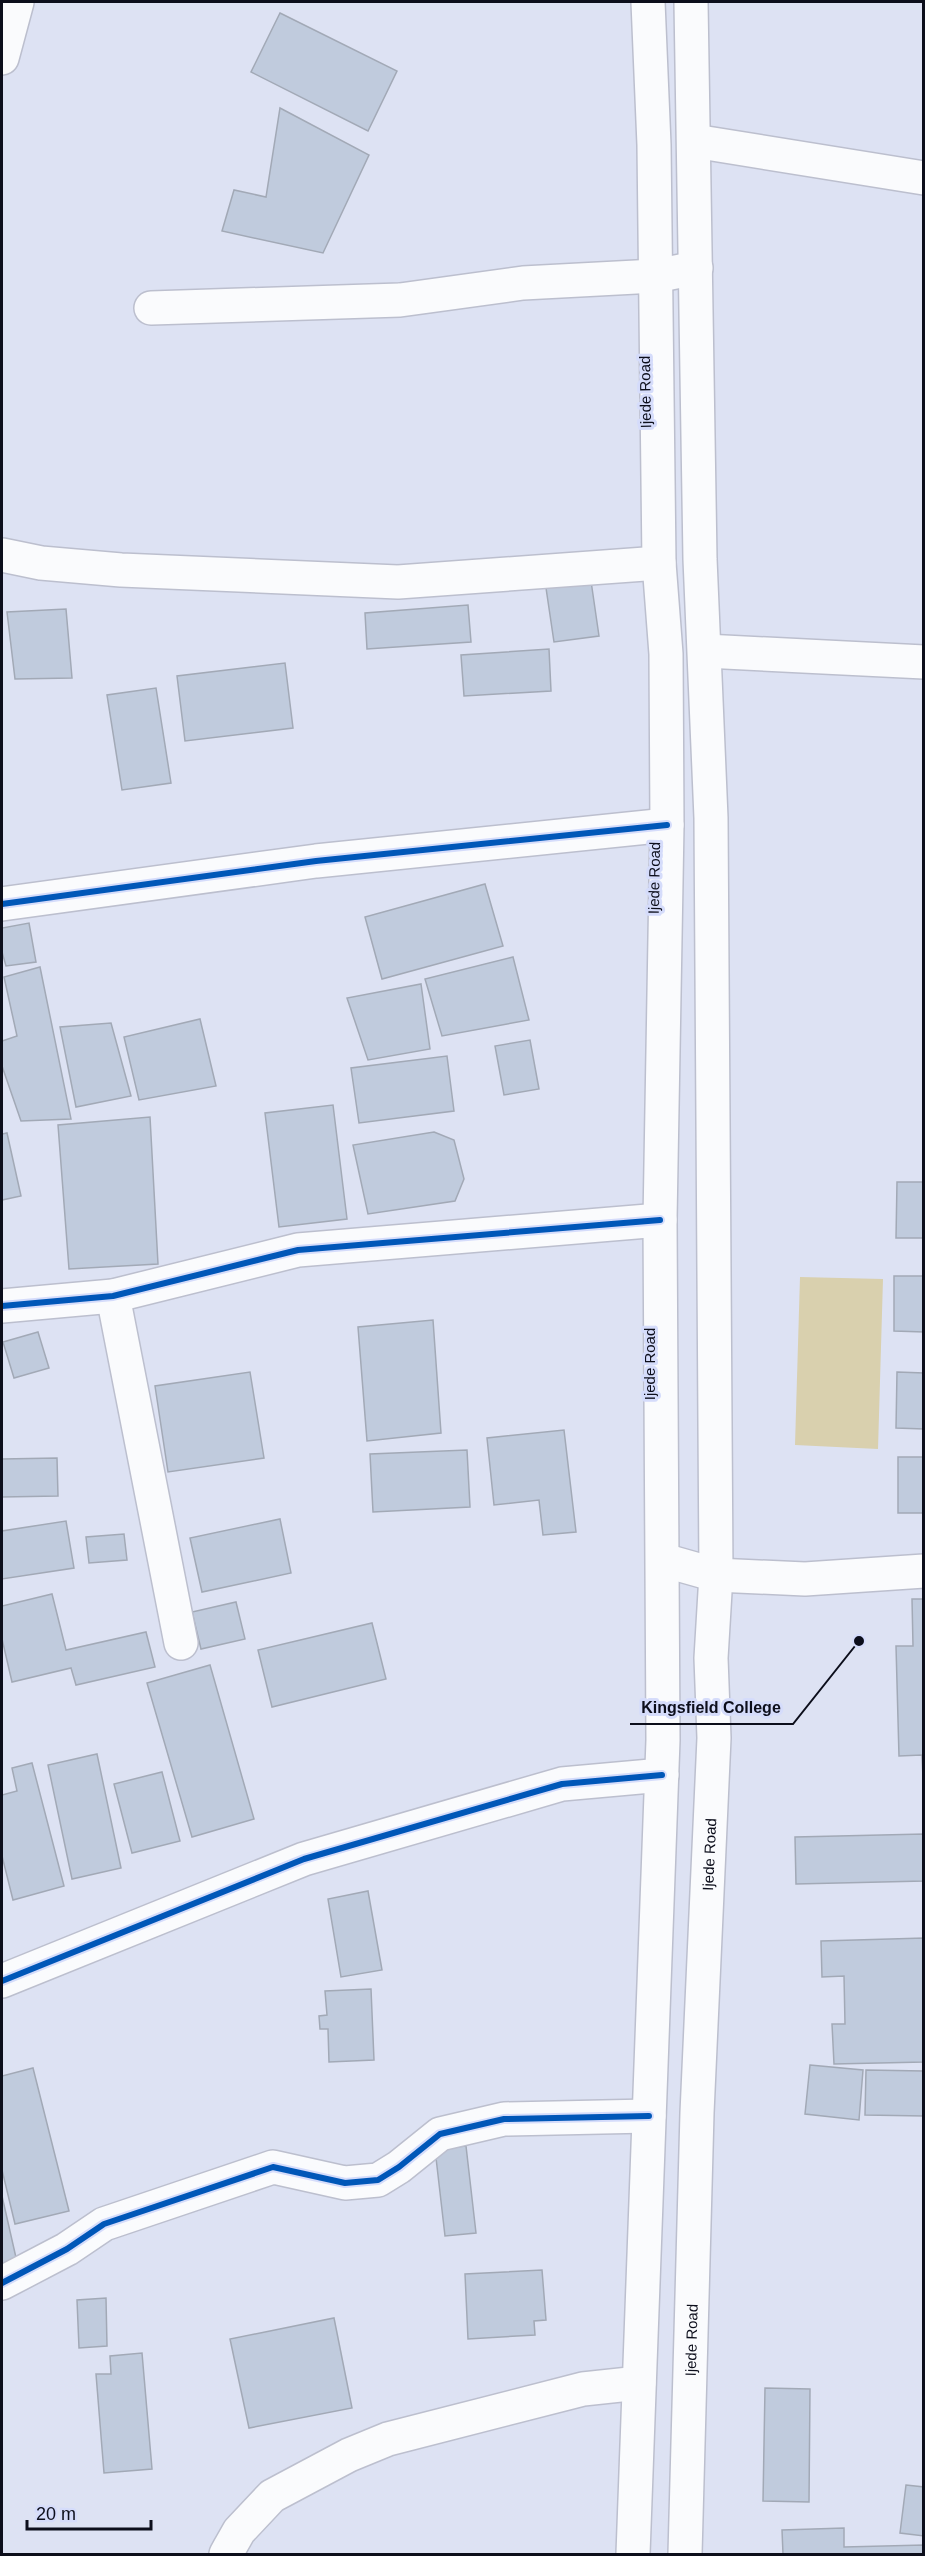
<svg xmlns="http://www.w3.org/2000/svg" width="925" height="2556" font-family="Arial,sans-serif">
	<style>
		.green { fill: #d9d0ae }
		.building { fill: #c0cbdd; stroke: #a2a9b6; stroke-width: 1.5 }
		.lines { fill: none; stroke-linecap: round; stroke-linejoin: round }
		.minor-casing { stroke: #bcbfce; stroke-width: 36 }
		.major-casing { stroke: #bcbfce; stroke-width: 36 }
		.minor { stroke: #fafbfd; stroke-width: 33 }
		.major { stroke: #fafbfd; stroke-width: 33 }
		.cycleway-casing { stroke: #d5dcfb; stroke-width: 10 }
		.cycleway { stroke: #0057b8; stroke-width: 6 }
		.labels { text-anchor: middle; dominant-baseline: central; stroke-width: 6; stroke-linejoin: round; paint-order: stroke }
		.street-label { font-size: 15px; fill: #0c0e1b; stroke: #d5dcfb }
		.leader { fill: none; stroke: #0c0e1b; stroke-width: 2 }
		.callout-dot { fill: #0c0e1b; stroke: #d5dcfb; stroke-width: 2 }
		.callout-label { font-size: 16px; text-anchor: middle; font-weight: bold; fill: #0c0e1b; stroke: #d5dcfb; stroke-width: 6; stroke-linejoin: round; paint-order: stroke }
	</style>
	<rect width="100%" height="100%" fill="#dde2f3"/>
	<polygon class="green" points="800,1277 883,1279 878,1449 795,1445"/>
	<g class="building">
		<polygon points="280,13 397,71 368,131 251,72"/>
		<polygon points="280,108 369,155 323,253 222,231 234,190 266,197"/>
		<polygon points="591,581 599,636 554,642 546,588"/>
		<polygon points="468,605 471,642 367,649 365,613"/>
		<polygon points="66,609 72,678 15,679 7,612"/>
		<polygon points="549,649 551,691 464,696 461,655"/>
		<polygon points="285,663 293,728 185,741 177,676"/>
		<polygon points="156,688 171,783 122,790 107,695"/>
		<polygon points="485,884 503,946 382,979 365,917"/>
		<polygon points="29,923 36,962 6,966 2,952 2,928"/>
		<polygon points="513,957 529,1020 442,1036 425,979"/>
		<polygon points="40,967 71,1119 21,1121 2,1066 2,1041 17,1036 4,977"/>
		<polygon points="421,984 430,1049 368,1060 347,998"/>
		<polygon points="200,1019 216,1086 139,1100 124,1037"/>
		<polygon points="111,1023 131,1096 76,1107 60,1027"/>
		<polygon points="530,1040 539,1089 504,1095 495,1046"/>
		<polygon points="447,1056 454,1111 359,1123 351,1068"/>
		<polygon points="333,1105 347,1219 279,1227 265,1113"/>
		<polygon points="150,1117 158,1264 69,1269 58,1125"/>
		<polygon points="434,1132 454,1140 464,1179 455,1201 368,1214 353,1145"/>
		<polygon points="7,1133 21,1196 2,1200 2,1134"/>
		<polygon points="897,1182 924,1182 924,1238 896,1238"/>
		<polygon points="894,1276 924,1276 924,1332 894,1331"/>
		<polygon points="433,1320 441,1433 367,1441 358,1327"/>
		<polygon points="38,1332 49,1368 14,1378 3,1342"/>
		<polygon points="250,1372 264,1458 168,1472 155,1386"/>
		<polygon points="897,1372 924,1373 924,1429 896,1428"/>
		<polygon points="564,1430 576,1532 543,1535 539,1500 494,1505 487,1438"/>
		<polygon points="467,1450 470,1507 373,1512 370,1454"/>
		<rect x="898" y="1457" width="26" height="56"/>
		<polygon points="57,1458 58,1496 2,1497 2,1459"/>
		<polygon points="280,1519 291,1573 202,1592 190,1538"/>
		<polygon points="66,1521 74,1568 2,1579 2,1531"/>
		<polygon points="124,1534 127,1560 89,1563 86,1537"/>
		<polygon points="52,1594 66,1650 146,1632 155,1667 76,1685 71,1668 12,1682 2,1639 2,1606"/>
		<polygon points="912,1599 924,1599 924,1801 922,1755 899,1756 896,1646 913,1646"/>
		<polygon points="236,1602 245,1639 201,1649 192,1612"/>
		<polygon points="372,1623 386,1679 272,1707 258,1650"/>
		<polygon points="210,1665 254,1819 192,1837 147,1683"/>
		<polygon points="97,1754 121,1868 72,1879 48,1765"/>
		<polygon points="32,1763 64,1886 13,1900 2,1856 2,1795 17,1791 12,1768"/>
		<polygon points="162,1772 180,1841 132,1853 114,1784"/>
		<polygon points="924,1834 924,1881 796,1884 795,1837"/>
		<polygon points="368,1891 382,1970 341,1977 328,1899"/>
		<polygon points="924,1938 924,2062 834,2064 832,2024 845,2024 844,1976 822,1977 821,1941"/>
		<polygon points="371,1989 374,2060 329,2062 328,2029 320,2029 319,2016 327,2015 325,1991"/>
		<polygon points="810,2065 863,2070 859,2120 805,2114"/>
		<polygon points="33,2068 69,2211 15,2224 2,2170 2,2076"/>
		<polygon points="866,2070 924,2071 924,2116 865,2115"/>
		<polygon points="466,2146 476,2233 445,2236 435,2149"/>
		<polygon points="2,2196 17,2262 2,2266"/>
		<polygon points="542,2270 546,2320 534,2321 535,2335 468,2339 465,2274"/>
		<polygon points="106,2298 107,2346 79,2348 77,2300"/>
		<polygon points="334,2318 352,2408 249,2428 230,2339"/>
		<polygon points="142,2353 152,2469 104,2473 96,2374 111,2374 110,2356"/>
		<polygon points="765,2388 810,2389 809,2502 763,2501"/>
		<polygon points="906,2485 924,2487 924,2536 900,2533"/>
		<polygon points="844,2528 844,2547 924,2545 924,2554 783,2554 782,2530"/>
	</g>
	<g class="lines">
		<g class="minor-casing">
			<g id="minor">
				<polyline points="2,58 17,2"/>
				<polyline points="694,141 924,178"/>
				<polyline points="151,308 400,300 523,283 655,276 696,268"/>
				<polyline points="2,555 41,563 121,570 398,582 659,563"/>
				<polyline points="705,651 924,662"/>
				<polyline points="2,904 316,861 667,825"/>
				<polyline points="113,1296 181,1643"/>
				<polyline points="2,1306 113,1296 298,1250 660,1220"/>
				<polyline points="663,1560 716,1575 805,1579 924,1571"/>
				<polyline points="2,1981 304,1859 562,1784 662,1775"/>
				<polyline points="2,2283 67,2249 104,2224 273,2167 345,2183 378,2180 399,2167 440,2134 504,2119 649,2116"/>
				<polyline points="226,2554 239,2531 272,2496 349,2455 388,2439 583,2389 639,2383"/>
			</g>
		</g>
		<g class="major-casing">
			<g id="major">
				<polyline points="633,2554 663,1740 660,1220 667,825 666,654 659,563 654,145 648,2"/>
				<path id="s1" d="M685,2554L697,2113L714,1738L711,1658L716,1575L711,818L700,559L691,2"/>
			</g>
		</g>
		<use href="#minor" class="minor"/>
		<use href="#major" class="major"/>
		<g class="cycleway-casing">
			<g id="cycleway">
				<polyline points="2,904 316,861 667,825"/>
				<polyline points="2,1306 113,1296 298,1250 660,1220"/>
				<polyline points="2,1981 304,1859 562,1784 662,1775"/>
				<polyline points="2,2283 67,2249 104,2224 273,2167 345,2183 378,2180 399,2167 440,2134 504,2119 649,2116"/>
			</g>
		</g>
		<use href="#cycleway" class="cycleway"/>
	</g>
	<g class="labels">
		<g class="street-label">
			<text transform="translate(645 392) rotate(-91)">Ijede Road</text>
			<text transform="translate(654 878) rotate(-89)">Ijede Road</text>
			<text transform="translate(649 1364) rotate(-90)">Ijede Road</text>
			<text stroke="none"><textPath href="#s1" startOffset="700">Ijede Road</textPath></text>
			<text stroke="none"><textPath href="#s1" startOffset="214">Ijede Road</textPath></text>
		</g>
	</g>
	<path class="leader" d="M859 1641L793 1724H630"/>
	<circle class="callout-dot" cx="859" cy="1641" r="6"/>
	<g class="callout-label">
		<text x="711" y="1713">Kingsfield College</text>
	</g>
	<rect width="925" height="2556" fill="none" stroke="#0c0e1b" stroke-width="6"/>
	<path d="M27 2520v9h124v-9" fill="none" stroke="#0c0e1b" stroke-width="3"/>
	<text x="36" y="2520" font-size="18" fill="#0c0e1b" stroke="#d5dcfb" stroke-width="4.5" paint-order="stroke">20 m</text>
</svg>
